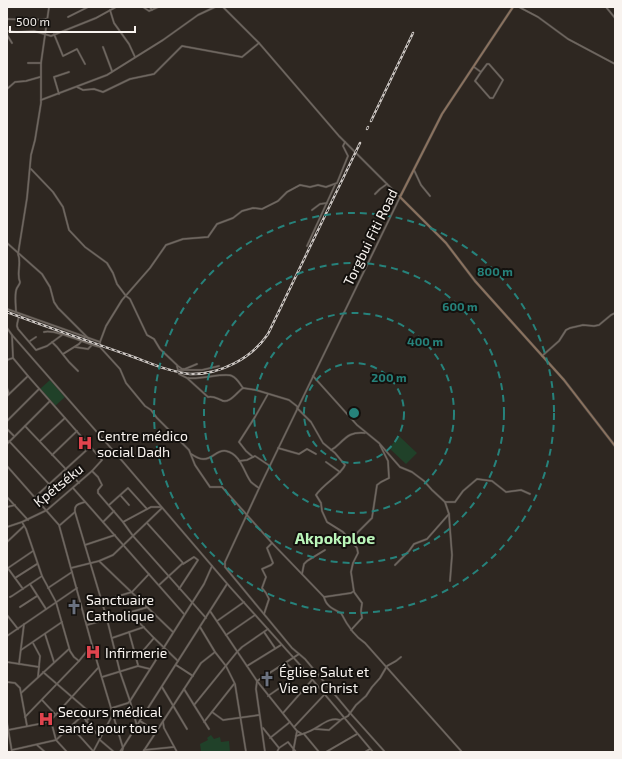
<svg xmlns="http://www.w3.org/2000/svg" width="622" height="759" font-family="'Exo 2',sans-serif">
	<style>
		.green { fill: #204129 }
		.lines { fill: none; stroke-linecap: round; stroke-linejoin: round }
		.street-casing { stroke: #48423d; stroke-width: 2.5 }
		.secondary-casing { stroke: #48423d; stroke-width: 3 }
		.street { stroke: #6f6760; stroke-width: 1.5 }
		.secondary { stroke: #8a725f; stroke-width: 2 }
		.rail-casing { stroke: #ccc6c2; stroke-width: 2.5 }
		.rail { stroke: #14110e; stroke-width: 1; stroke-dasharray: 3; stroke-linecap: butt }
		.ring { fill: none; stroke: #26827b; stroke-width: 2; stroke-dasharray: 7 5 }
		.labels { text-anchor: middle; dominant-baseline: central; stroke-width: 4; stroke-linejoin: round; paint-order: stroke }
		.street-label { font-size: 14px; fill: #f8f3ef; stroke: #14110e }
		.poi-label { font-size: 14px; fill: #f8f3ef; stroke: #14110e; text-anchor: start }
		.quarter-label { font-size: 16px; font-weight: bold; fill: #bbf6ba; stroke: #14110e }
		.centre { fill: #26827b; stroke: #14110e; stroke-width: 2 }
		.ring-label { font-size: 12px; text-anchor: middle; font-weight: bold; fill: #26827b; stroke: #14110e; stroke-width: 4; stroke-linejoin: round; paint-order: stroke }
	</style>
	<rect width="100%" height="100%" fill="#2e2721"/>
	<g class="green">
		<polygon points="50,380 65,397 55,406 40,389"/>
		<polygon points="399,436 417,453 406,464 389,448"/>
		<polygon points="211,735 214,739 220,737 221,742 229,741 230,752 197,752 201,751 200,744 208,740 207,738"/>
	</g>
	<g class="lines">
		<g class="street-casing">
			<g id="street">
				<polyline points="143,7 149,11 158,7"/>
				<polyline points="150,7 152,10"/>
				<polyline points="223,7 259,43 339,136 400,197 261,484 225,562 225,567 292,648 305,659 351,714 385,752"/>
				<polyline points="519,7 538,17 568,39 615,64"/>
				<polyline points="606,7 615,18"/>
				<polyline points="110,10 114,23 129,44 135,57"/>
				<polyline points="68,17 88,7"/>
				<polyline points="7,19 29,20 47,19"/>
				<polyline points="7,31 17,32 34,31 51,36 96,18 116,7"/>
				<polyline points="54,34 63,56 77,49 85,64"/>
				<polyline points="7,35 12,43"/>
				<polyline points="103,47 112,71"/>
				<polyline points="28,63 41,63"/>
				<polyline points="474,67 481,72 475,81 476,82 490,98 493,98 503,80 489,64 487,64 481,72"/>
				<polyline points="77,87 83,90 94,89 103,92 130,79 154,74 182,46 242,57 259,43"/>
				<polyline points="7,89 15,82 26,81 40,77"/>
				<polyline points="59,94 54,77 69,72"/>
				<polyline points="41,100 107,75 163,40 198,15 215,7"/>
				<path d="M345,142L343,146L348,156L337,183L326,187L318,185L310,187L300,185L287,192L278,201L262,209L253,208L242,211L233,218L217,224L208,237L183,239L166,245L150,268L122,300L106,326L100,342V347L120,369L126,383L145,406L151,410L157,418L189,450L195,465L210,487H222L272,543L324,597C326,606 333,609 341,613C347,625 354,636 365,643L462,752"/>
				<polyline points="31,169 53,192 63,207 69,230 85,247 107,263 113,273 117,284 126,296 130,299 147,335 154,339 160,349 178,366 182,369 185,369 197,364"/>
				<polyline points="414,170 421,185 430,196"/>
				<polyline points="375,194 380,189 387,184"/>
				<polyline points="312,210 320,204 327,203"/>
				<polyline points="7,243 42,274 50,287 54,302 58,308 89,339"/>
				<polyline points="307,246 335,185"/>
				<polyline points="7,309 100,342"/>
				<path d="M16,312C16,306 14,293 17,288C18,286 20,284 20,282C16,274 22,263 18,254L27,198L31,155L35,140L41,103V63L49,7"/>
				<path d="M20,314C19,316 17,323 17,326L18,329L36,350L47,346L62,335"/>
				<polyline points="7,328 12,335 13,358 28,376 102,460 92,471 47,510 22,522 7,527"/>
				<path d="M44,332C56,329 86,344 100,347"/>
				<polyline points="12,335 124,463 230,587 301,666 373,752"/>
				<polyline points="30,341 36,337"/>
				<polyline points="52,342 57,347 69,362 78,371"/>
				<polyline points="75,347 88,349 91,346"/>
				<polyline points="63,354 79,344 85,337"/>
				<polyline points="542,356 559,341 566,330 570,328 583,325 594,326 599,325 611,315 615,313"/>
				<polyline points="7,360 13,358"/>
				<path d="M177,366L179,374L187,378L208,397C214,396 216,398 221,400C229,405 237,392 243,388L256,390L289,400L298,407"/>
				<polyline points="179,370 202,370 219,366"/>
				<polyline points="313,376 357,425 379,443 400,467 412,472 424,481 432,490 445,502 449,514 450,529 452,555 450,581"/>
				<path d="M188,378C200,380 226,372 232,376C237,378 240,384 243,388"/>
				<polyline points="7,388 9,394"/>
				<polyline points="7,396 28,376"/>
				<path d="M297,408L311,422L323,443L335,453L345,465C342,474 323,484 316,495L321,503L322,511L327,522L343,532L357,548L358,553L353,563L351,572L354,592L362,603L361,611L362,618L351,630"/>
				<polyline points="7,421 39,389"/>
				<polyline points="25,426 79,483"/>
				<polyline points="7,429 14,436"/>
				<polyline points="9,441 49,484"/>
				<polyline points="40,441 65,418"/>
				<polyline points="7,444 50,401"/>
				<polyline points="278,448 299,454 307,449 316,454"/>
				<path d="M331,450C335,448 336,447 339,444C348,435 352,432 365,433"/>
				<path d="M191,454C195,456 198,459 203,459C212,460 217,449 226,451C241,454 244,473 251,482C253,484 256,486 259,488"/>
				<polyline points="52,455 77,431"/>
				<polyline points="253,457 246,451 239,442 255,417 268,394"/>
				<polyline points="239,461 247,460 255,456 270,466"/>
				<polyline points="326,462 340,472"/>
				<polyline points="7,466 59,525 92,645 123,748 122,752"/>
				<polyline points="92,471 98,477 102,485 98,490 98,493 123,522 133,536 206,618"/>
				<polyline points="73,488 184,614"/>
				<polyline points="121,496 129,505"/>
				<polyline points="7,497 28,520"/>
				<polyline points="35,497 90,447"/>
				<path d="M85,502C79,504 74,504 75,512L107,619L120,672L130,701L137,726"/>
				<polyline points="445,502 455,502 463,491 477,479 492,481 506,492 521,490 530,494"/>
				<polyline points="109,505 128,488 147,509"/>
				<polyline points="7,507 15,505"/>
				<polyline points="22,522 26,529 42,576 56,602 70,651 74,657 79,661"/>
				<polyline points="103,522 114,511"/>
				<polyline points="123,522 151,507 161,507"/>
				<polyline points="147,523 183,563 159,585"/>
				<polyline points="60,525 75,512"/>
				<polyline points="7,542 24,526"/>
				<polyline points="85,545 115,535"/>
				<polyline points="356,545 355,535 372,518 377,485 381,482 389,478 388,461 380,445"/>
				<polyline points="99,561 173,632"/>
				<polyline points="395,565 409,551 414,544 427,539 449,514"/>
				<polyline points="7,567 23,589"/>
				<polyline points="8,568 33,551"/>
				<polyline points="71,568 99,561 113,555 162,508"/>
				<polyline points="302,574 304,564 307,561 325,550"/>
				<polyline points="15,578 37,564"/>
				<polyline points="30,584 46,609"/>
				<polyline points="48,588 72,572"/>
				<polyline points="179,589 198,560 194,557 183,564"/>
				<polyline points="10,597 12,596 42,576"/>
				<polyline points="324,597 351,593 354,591"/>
				<polyline points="102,601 132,592 149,574"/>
				<polyline points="20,607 37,596"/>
				<polyline points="210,611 257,681 297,731 302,734"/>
				<polyline points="129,612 154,638 178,661"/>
				<polyline points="264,614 269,599 266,593 262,588 266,577 262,569 271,565 273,563 267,548 272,543"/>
				<polyline points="7,615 18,629"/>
				<polyline points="217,621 244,602"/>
				<polyline points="87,625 148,607"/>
				<polyline points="200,627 215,652 226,666 235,684 246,752"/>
				<polyline points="129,632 138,665"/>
				<polyline points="264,632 275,648"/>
				<polyline points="45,634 54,662"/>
				<polyline points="226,635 255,615"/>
				<polyline points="7,636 77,588"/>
				<polyline points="112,638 144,627"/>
				<polyline points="33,643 40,656 38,677"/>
				<polyline points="21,650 62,622"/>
				<polyline points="136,655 142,652 154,638"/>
				<polyline points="7,662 39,667"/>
				<polyline points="286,663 292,669 295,678"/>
				<polyline points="19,664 24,624"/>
				<polyline points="176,665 193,676"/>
				<polyline points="247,666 281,645"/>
				<polyline points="43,672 93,715 86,721"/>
				<polyline points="102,677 138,666 150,669"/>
				<polyline points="7,682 15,683 20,688 27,726"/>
				<polyline points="162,687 187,729"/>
				<polyline points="184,689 209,729"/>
				<polyline points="21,693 69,649"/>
				<polyline points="268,696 304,671"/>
				<polyline points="42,700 56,715"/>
				<polyline points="194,705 237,652 242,647 268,629"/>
				<polyline points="112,708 128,703 130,701 204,584 212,566"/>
				<polyline points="77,709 100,738"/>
				<polyline points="212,712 223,720 259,715"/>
				<polyline points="283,713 312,680"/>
				<polyline points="25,717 79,661 92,645"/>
				<polyline points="51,721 56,740 67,752"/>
				<polyline points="140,721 156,731"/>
				<polyline points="163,722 164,728 177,752"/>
				<polyline points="204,722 234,684"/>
				<polyline points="7,723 12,752"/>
				<polyline points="294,727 324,695"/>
				<polyline points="263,728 279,748"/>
				<polyline points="315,729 329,730 342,719 348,716 356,705 366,696 372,687 380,678 387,666 396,661 401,657"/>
				<polyline points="8,730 44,723 51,720 98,668"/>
				<polyline points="76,732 93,751"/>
				<polyline points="304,734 319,752"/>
				<path d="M296,736C303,734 309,732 314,729C323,724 330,717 340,720"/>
				<polyline points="270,738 290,722"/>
				<polyline points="100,740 114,752"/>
				<polyline points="37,745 45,752"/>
				<polyline points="12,750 56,740 82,716"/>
				<polyline points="144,750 174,747"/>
				<polyline points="93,752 113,714"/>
				<polyline points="120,752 227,584"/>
				<polyline points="143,752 201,663 215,652"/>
				<polyline points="265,752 256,689 257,681 299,654"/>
				<polyline points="277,752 279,748 288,742 296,752"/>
				<polyline points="293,752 297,731"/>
				<polyline points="326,752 357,734"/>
				<polyline points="365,752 370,749"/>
			</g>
		</g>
		<g class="secondary-casing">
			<polyline id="secondary" points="513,7 442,114 400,197 446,243 475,281 564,380 615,446"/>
		</g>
		<use href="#street" class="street"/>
		<use href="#secondary" class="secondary"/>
		<g class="rail-casing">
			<g id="rail">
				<polyline points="371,121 413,33"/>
				<polyline points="367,129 368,127"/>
				<path d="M7,312C47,327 88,341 128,355C148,362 169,372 190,374C220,375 252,358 268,334L360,143"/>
			</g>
		</g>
		<use href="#rail" class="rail"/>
	</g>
	<g class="ring">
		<circle cx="354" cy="413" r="50"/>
		<circle cx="354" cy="413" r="100"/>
		<circle cx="354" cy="413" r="150"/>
		<circle cx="354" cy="413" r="200"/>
	</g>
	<defs>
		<g id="hospital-bare" transform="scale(1.2)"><path d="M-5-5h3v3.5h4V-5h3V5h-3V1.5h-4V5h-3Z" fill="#e0444e" stroke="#14110e" stroke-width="2.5" paint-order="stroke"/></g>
		<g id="church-bare" transform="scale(1.2)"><path d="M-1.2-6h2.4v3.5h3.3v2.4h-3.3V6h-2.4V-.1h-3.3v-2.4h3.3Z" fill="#6b7280" stroke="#14110e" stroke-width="2.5" paint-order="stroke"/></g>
	</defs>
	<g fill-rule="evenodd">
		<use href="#hospital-bare" x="85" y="443"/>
		<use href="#church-bare" x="74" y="607"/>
		<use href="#hospital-bare" x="93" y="652"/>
		<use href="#church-bare" x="267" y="679"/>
		<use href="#hospital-bare" x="46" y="719"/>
	</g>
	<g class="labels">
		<g class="street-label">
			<text transform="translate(370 237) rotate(-64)">Torgbui Fiti Road</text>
			<text transform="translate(58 485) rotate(-39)">Kpétséku</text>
		</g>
		<g class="poi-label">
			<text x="97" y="435">Centre médico<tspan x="97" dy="16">social Dadh</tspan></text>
			<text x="86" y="599">Sanctuaire<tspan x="86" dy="16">Catholique</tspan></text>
			<text x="105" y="652">Infirmerie</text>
			<text x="279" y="671">Église Salut et<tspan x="279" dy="16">Vie en Christ</tspan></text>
			<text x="58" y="711">Secours médical<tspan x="58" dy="16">santé pour tous</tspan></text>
		</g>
		<g class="quarter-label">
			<text x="335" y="537">Akpokploe</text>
		</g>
	</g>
	<circle cx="354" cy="413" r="6" class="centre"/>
	<g class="ring-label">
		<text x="495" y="276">800 m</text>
		<text x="460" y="311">600 m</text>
		<text x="425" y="346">400 m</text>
		<text x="389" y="382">200 m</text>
	</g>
	<rect width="622" height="759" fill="none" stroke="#f8f3ef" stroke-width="16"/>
	<path d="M10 26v6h125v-6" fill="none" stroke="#f8f3ef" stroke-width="2"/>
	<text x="16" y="26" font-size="12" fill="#f8f3ef" stroke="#14110e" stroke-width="3" paint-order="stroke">500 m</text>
</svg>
